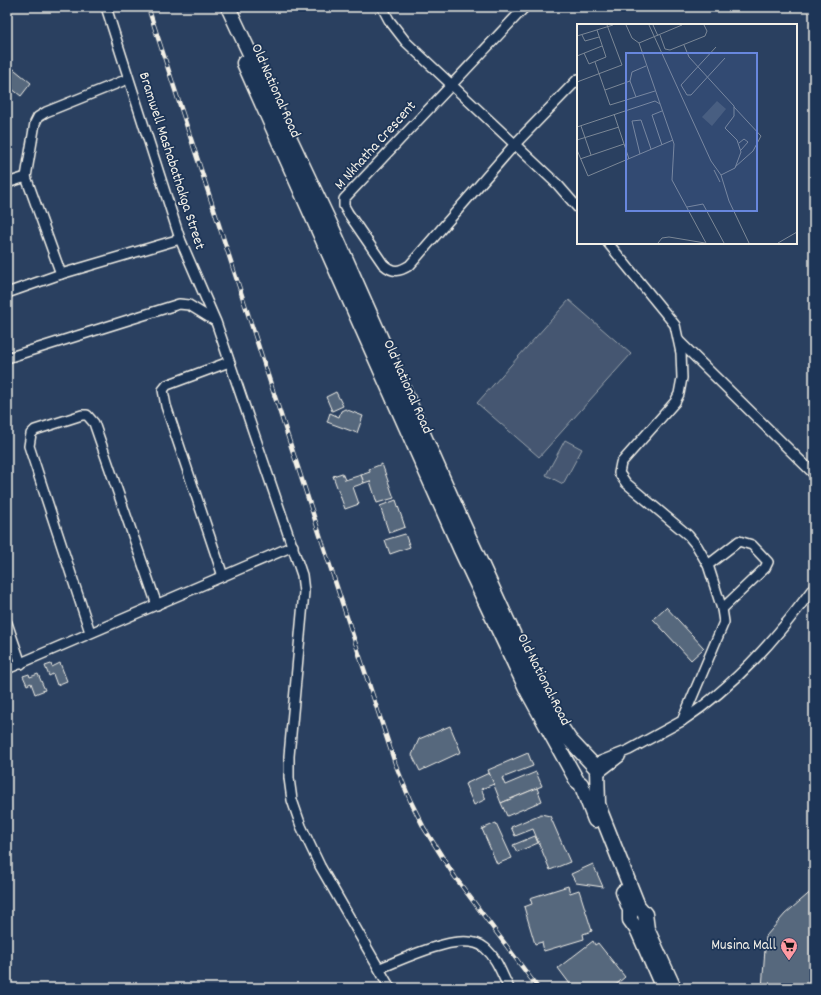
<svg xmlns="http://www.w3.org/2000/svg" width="821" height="995" font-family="Dekko,sans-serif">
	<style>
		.grass { fill: #445771; stroke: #9ca4ac }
		.building { fill: #56677d; stroke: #f4f1e8 }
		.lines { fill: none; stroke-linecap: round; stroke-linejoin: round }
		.street-casing { stroke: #f4f1e8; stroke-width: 12 }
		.primary-casing { stroke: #f4f1e8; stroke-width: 17 }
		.street { stroke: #1d3557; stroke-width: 9 }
		.primary { stroke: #1d3557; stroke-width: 14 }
		.rail-casing { stroke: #f4f1e8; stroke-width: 4.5 }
		.rail { stroke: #1d3557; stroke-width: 3; stroke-dasharray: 9; stroke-linecap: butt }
		.labels { text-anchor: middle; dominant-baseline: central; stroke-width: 3.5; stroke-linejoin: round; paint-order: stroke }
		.street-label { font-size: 15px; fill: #f4f1e8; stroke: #1d3557 }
		.poi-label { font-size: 15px; fill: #f4f1e8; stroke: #1d3557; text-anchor: end }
		.inset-road { fill: none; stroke: #7b8796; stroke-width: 1 }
		.view { fill: #6887de; fill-opacity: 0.15; stroke: #6887de; stroke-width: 2 }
		.inset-edge { fill: none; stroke: #f4f1e8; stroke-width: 2 }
	</style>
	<rect width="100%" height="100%" fill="#2a4060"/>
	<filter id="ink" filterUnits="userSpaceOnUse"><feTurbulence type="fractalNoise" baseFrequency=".025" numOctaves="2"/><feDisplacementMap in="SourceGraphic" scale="8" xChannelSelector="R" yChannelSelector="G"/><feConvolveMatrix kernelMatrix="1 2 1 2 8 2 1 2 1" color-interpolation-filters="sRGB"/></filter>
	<g filter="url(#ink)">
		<g class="grass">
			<polygon points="569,300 631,354 539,457 477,403"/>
			<polygon points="565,440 582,449 563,484 546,475"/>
		</g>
		<g class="building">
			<polygon points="10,66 31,83 21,96 7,85 7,68"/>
			<polygon points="336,392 343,406 332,411 326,397"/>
			<polygon points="345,409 363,416 357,433 327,422 330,413 339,417 341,411"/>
			<polygon points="382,464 394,498 377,503 370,481 364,483 361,475 370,472 369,469"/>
			<polygon points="342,473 345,480 361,475 364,483 353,487 359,504 345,509 333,476"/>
			<polygon points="396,500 405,527 389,533 380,506"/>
			<polygon points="405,534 410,547 390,554 385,540"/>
			<polygon points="666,607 704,648 691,660 653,619"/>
			<polygon points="60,663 67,681 57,685 53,674 49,676 45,666 51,664 52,667"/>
			<polygon points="29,674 30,677 38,674 45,690 35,694 31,683 27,685 23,676"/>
			<polygon points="450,726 461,752 420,771 412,755 419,739"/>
			<polygon points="528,753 533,766 502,778 505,785 536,772 542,786 501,803 488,770"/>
			<polygon points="489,773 494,784 481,789 486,799 474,805 465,784"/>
			<polygon points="537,788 542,801 507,816 501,803"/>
			<polygon points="541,814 550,816 570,862 550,870 533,829 515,836 511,827"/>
			<polygon points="496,823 512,858 497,864 482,829"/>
			<polygon points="535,836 538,843 517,852 513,845"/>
			<polygon points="593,864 603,887 576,883 571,874"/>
			<polygon points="568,886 570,893 579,890 592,931 583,934 584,939 544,951 542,942 535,944 524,907 532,904 530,898"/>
			<polygon points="814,889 814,987 762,988 766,936 785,914"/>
			<polygon points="593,941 595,945 598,943 625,977 612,988 573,988 558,968"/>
		</g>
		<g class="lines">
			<g class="street-casing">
				<g id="street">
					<polyline points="106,7 180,239 216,322 302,575 304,592 289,756 289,778 292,800 301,826 320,866 390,988"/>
					<polyline points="382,7 389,20 406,42 558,185 578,208"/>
					<path d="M525,7L344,199V206L348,213L383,264C393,273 399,272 410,265L515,144L578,79"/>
					<polyline points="26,177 35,123 38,117 46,112 128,79"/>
					<polyline points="7,183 26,177 61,274"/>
					<polyline points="7,293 61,274 180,239"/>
					<polyline points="679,341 814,474"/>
					<polyline points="7,358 179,304 189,305 215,321"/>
					<polyline points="708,565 739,541 752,545 768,562 765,568 722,609"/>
					<polyline points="223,576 166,406 163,390 167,385 229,362"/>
					<polyline points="7,623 21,664"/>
					<polyline points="90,632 29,446 31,434 35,430 82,415 87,415 94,423 157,605"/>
					<polyline points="7,669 293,546"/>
					<path d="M682,721C735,686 777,638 814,587"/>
					<polyline points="593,764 629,750 682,721 724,622 722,609 708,565 697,546 688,535 626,483 619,473 621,463 675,402 679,394 682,378 681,353 675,325 608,243"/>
					<polyline points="598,774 620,757"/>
					<path d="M380,968C404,959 463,929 485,948C497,958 502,975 509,988"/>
				</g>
			</g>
			<g class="primary-casing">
				<g id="primary">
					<polyline points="228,7 332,228 462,522 533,677 553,715 569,739 597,769 598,804 601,813 638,906 645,914 647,929 674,988"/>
					<polyline points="244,63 460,548 528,692 577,781 581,784 595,820"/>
					<polyline points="623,892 630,910 630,920 638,931 663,988"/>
				</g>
			</g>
			<use href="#street" class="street"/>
			<use href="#primary" class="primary"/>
			<g class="rail-casing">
				<polyline id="rail" points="148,7 332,572 395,763 410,800 424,828 455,877 538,988"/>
			</g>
			<use href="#rail" class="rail"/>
		</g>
	</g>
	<defs>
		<g id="supermarket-pin" transform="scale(0.9)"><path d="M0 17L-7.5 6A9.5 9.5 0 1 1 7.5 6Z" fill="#ff9aa2" stroke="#1d3557"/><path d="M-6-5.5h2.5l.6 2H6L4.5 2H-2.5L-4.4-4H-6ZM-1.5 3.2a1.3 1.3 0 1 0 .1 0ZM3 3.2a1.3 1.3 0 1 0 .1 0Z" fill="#111"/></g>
	</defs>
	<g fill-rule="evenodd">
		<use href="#supermarket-pin" x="789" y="946"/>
	</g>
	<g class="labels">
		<g class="street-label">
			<text transform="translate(275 91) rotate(66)">Old National Road</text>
			<text transform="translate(376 146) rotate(-48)">M Nkhatha Crescent</text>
			<text transform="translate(171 161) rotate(72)">Bramwell Mashabathakga Street</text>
			<text transform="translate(407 387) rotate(66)">Old National Road</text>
			<text transform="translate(543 680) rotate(63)">Old National Road</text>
		</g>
		<g class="poi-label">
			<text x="776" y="946">Musina Mall</text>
		</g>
	</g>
	<g transform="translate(577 24)">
		<rect width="220" height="220" fill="#2a4060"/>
		<path d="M140,77L149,85L135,102L125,93Z" fill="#445771"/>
		<path class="inset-road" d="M49,1L55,14L62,19L105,1M72,1L134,137L144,151L152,177L172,219M76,1L81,12M5,11L8,17L22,13M83,11L88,25L93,26L128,12L130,7L127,1M0,12L36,1M62,19L97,120L95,156L129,219M107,21L112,33L157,82V92L148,104L160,116L164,128L158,144L144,151M139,23L104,61L110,71H114L148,34M7,29L12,40L29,33L20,6M0,32L25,22M18,38L33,81L78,67M53,57L55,48L69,42M0,58L45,41L30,1M28,66L53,57L59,73M157,83L184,112L176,127L158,143M37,90L52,135M4,102L14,131M0,103L78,77L83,80M0,116L42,103M162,119L167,115L171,118L164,126M85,121L75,91L85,87M0,126L11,152L96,116M63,130L55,97L64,96L74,125M3,135L47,120M137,146L143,158M110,183L126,180L147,219M81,219L85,214L92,213L128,219M201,219L220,208"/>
		<path class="view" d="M49,29H180V187H49Z"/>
		<rect width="220" height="220" class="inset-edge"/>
	</g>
	<rect width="821" height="995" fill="none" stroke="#1d3557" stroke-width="24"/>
	<rect x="12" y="12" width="797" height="971" fill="none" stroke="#f4f1e8" stroke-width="1.5" filter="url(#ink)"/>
</svg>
